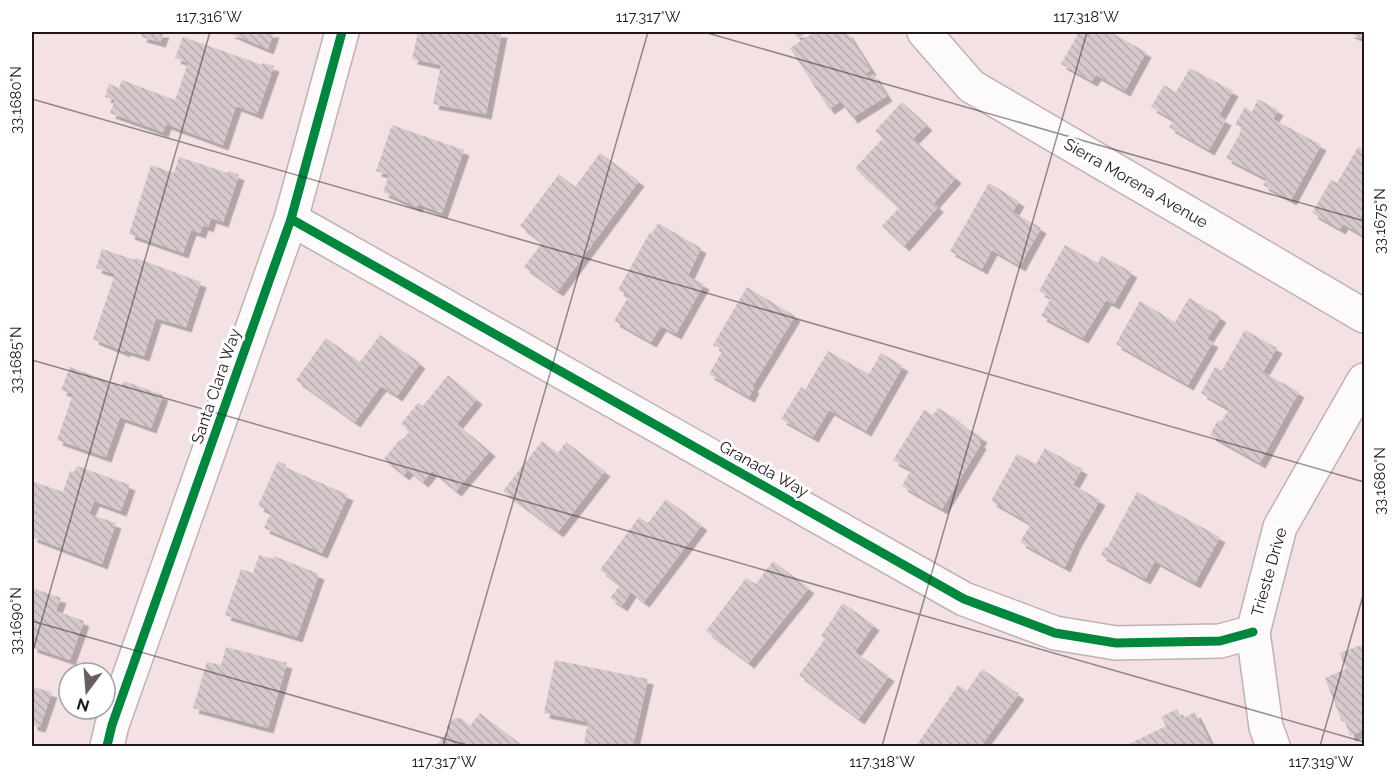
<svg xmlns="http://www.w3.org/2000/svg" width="1396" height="778" font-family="Raleway,sans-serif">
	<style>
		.building { fill: url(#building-back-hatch); filter: url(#shadow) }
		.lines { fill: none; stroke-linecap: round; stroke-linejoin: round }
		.minor-casing { stroke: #c0b2b4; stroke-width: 36 }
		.minor { stroke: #fdfafb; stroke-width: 33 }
		.cycleway-casing { stroke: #fff; stroke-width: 13 }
		.cycleway { stroke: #00873e; stroke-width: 9 }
		.ticks { fill: none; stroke: #211618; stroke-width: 1.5; stroke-opacity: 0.45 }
		.labels { text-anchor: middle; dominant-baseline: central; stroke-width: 6; stroke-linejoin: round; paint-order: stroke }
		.street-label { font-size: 16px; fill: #211618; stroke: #fff }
		.neatline { fill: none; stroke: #211618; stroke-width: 2 }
		.ticks-label { font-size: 15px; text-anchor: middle; fill: #211618 }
	</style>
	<defs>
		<pattern id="building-back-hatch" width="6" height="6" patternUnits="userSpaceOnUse" patternTransform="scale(1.5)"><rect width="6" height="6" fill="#d6c9cb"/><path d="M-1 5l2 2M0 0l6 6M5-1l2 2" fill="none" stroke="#b7acae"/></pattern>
		<filter id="shadow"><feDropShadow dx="5.5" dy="5.5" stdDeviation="0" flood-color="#0004"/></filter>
	</defs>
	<rect width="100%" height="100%" fill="#f3e1e4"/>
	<g class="building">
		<polygon points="143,32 164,32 160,42 141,37"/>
		<polygon points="228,32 274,32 268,49"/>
		<polygon points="418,32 502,32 486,114 433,104 441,65 412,59"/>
		<polygon points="793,32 810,32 797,38"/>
		<polygon points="815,32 847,32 871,70 866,73 869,77 873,74 887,96 852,118 841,101 829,109 790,48"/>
		<polygon points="1079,32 1110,32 1146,52 1125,91 1096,75 1092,81 1061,64"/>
		<polygon points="1347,32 1364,32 1364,39"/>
		<polygon points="183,37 262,65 263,63 274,66 257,114 236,106 223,145 166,124 163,132 110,113 115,100 105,97 109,84 119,88 122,80 175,100 188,63 175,58"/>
		<polygon points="1190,68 1233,91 1219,116 1226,120 1209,150 1169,127 1174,120 1151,107 1164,85 1176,92"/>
		<polygon points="1258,99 1278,110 1273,119 1321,145 1291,200 1263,185 1267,179 1226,158 1243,128 1235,125 1245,107 1252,112"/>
		<polygon points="902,102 927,125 913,139 956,178 934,203 938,207 904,246 882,226 899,208 855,168 883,138 875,131"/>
		<polygon points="392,125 464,150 442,213 418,204 417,207 383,192 389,175 376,171"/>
		<polygon points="1358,147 1364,150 1364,236 1343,224 1340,229 1312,213 1331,180 1337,183"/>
		<polygon points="600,153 639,181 558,291 524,267 542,243 520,226 559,174 575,187"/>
		<polygon points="179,157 228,173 229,171 239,175 223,222 211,218 208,227 203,225 200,233 191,230 183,253 129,234 151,165 174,173"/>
		<polygon points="989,183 1019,201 1013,212 1041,228 1020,266 992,250 982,269 950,251"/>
		<polygon points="658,223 701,248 688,276 704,284 676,334 661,326 651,342 614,321 629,296 618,290 650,232 652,234"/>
		<polygon points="1065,245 1098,263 1101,256 1132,272 1114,304 1106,300 1083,338 1041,316 1051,298 1039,291"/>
		<polygon points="102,249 135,260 136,258 201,282 186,327 156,318 144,356 125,350 125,352 93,339 115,274 96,268"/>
		<polygon points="747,287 795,316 752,387 754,388 749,397 709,374 723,350 713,345"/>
		<polygon points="1189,298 1221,317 1207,339 1213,342 1188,385 1116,344 1140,301 1175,322"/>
		<polygon points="1245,330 1277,348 1263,372 1299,392 1260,463 1210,435 1218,420 1221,422 1229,409 1201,393 1215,367 1222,370"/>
		<polygon points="380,335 420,363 397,396 381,386 355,422 296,380 326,338 360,362"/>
		<polygon points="828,351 869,374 881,353 903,366 866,431 829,410 813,437 781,419 801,387 805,390"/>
		<polygon points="70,367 122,386 124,381 163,395 151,428 120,417 106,457 57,440 73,394 61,390"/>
		<polygon points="448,375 477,399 457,424 490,451 456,491 432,471 423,482 408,470 404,475 384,459 400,439 402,440 410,431 401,424 418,403 423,406"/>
		<polygon points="938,408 961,422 959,424 982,437 979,442 981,444 942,509 902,486 911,470 893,460 924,410 933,415"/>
		<polygon points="542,441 558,453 566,442 605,471 558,532 503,491"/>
		<polygon points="1045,448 1082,469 1073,485 1100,500 1076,542 1065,567 1020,542 1031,524 991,501 1017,454 1036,464"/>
		<polygon points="278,461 286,465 285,467 348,495 322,553 264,528 271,512 258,506"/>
		<polygon points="77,466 130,485 121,511 94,501 89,514 116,523 102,564 32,537 32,481 63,492 70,471 74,472"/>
		<polygon points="1137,492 1220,537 1195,583 1155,561 1145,579 1101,555 1105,547 1107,548"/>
		<polygon points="666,499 702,525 644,602 631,592 622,606 610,598 620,585 600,570 639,517 648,523"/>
		<polygon points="259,555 273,559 274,556 319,574 297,637 225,615 241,569 253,573"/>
		<polygon points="773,561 809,588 749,663 706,631 746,578 756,584"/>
		<polygon points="32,588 61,598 56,611 84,621 70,660 32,647"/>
		<polygon points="843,603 874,625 855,652 889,676 859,719 799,675 825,639 821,636"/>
		<polygon points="1361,645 1364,654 1364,730 1350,736 1345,721 1342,722 1325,678 1346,669 1340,653"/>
		<polygon points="226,647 287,663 268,728 193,708 207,662 221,665"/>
		<polygon points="555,660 648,679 633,746 598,746 584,744 588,722 544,713"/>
		<polygon points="982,669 1019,694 981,746 916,746 958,685 967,691"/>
		<polygon points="32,687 52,692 40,727 32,725"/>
		<polygon points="1177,709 1182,719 1195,712 1212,746 1125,746 1166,726 1161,717"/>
		<polygon points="480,713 523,746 436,746 447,732 447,727 453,719 461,718 470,726"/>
	</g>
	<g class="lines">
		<g class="minor-casing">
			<g id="minor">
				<polyline points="924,32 971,86 1364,316"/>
				<polyline points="291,219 964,599 1055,633 1116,643 1220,641 1253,632"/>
				<polyline points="107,746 112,725 291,219 342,32"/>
				<polyline points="1273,746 1266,727 1253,632 1280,527 1364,380"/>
			</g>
		</g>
		<use href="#minor" class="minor"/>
		<g class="cycleway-casing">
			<g id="cycleway">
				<polyline points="291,219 964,599 1055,633 1116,643 1220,641 1253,632"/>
				<polyline points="107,746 112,725 291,219 342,32"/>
			</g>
		</g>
		<use href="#cycleway" class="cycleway"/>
	</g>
	<path class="ticks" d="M704,32L1364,221M32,99L1364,482M32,360L1364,742M32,621L470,746M32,654L210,32M443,746L648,32M882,746L1087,32M1320,746L1364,592"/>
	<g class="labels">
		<g class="street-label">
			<text transform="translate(1136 183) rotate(30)">Sierra Morena Avenue</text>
			<text transform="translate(216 386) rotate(-71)">Santa Clara Way</text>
			<text transform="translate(764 469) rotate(29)">Granada Way</text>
			<text transform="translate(1269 572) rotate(-74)">Trieste Drive</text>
		</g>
	</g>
	<rect width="1396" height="778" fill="none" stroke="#ffffff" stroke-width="66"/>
	<g transform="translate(87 691) rotate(196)"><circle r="28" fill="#ffffff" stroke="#a6a2a3" stroke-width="1.5"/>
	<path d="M0-4.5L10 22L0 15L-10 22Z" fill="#6a5d5f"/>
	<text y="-9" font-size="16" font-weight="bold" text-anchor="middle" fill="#211618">N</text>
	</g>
	<rect x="33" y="33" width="1330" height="712" class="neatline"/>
	<g class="ticks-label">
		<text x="209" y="22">117.316°W</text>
		<text x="648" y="22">117.317°W</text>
		<text x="1086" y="22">117.318°W</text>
		<text transform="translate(16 100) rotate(-90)" y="5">33.1680°N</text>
		<text transform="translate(1380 221) rotate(-90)" y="5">33.1675°N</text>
		<text transform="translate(16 360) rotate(-90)" y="5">33.1685°N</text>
		<text transform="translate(1380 481) rotate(-90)" y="5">33.1680°N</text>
		<text transform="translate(16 621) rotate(-90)" y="5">33.1690°N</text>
		<text x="444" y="767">117.317°W</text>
		<text x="882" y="767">117.318°W</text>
		<text x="1321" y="767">117.319°W</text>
	</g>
</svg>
